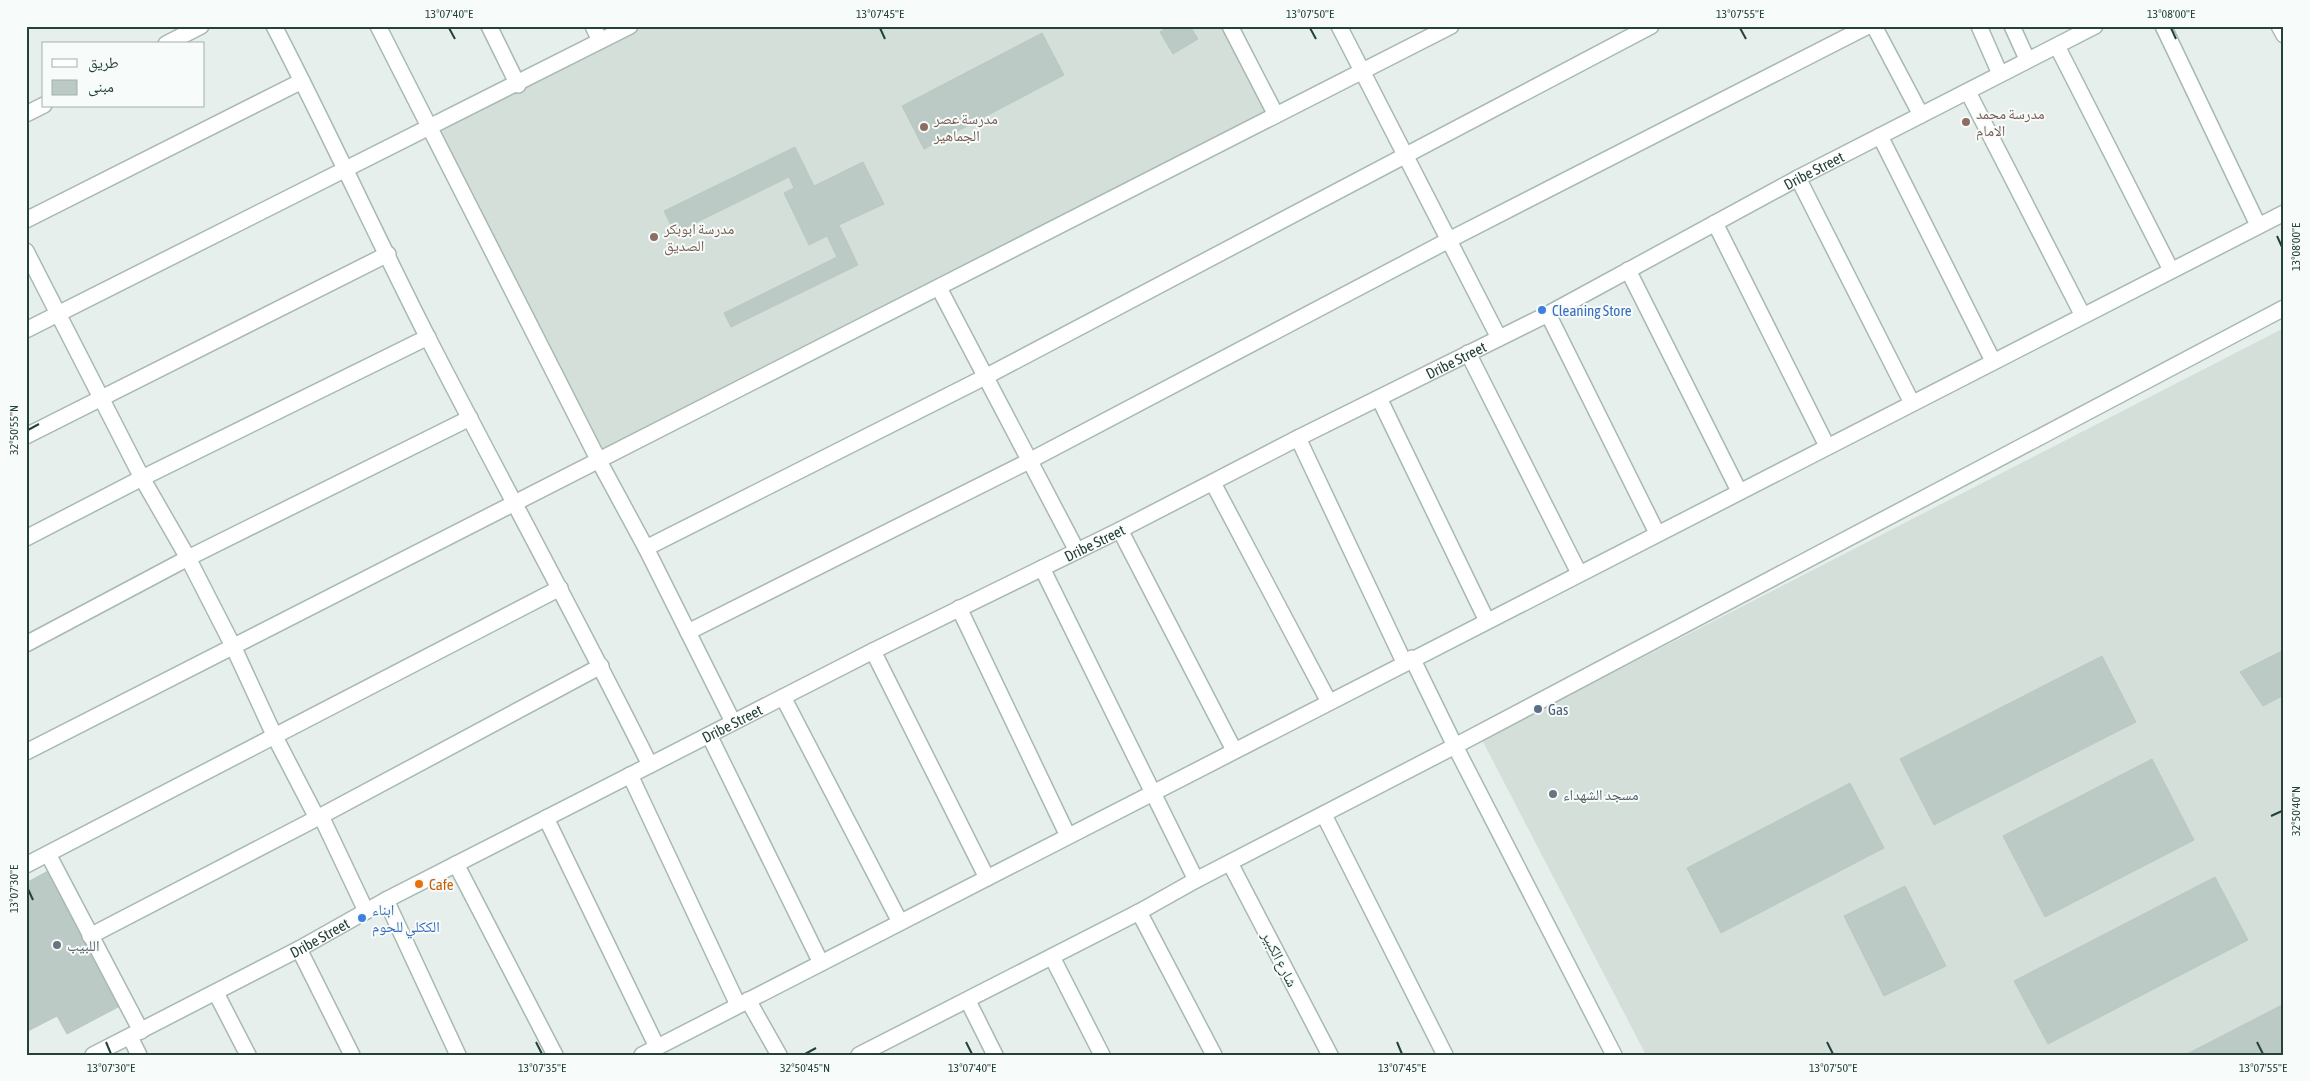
<svg xmlns="http://www.w3.org/2000/svg" width="2310" height="1081" font-family="'Asap Condensed','Noto Naskh Arabic',sans-serif">
	<style>
		.built { fill: #d4dfda }
		.building { fill: #bbcac4; stroke: #b8c9c2 }
		.lines { fill: none; stroke-linecap: round; stroke-linejoin: round }
		.minor-casing { stroke: #a8b8b2; stroke-width: 18 }
		.minor { stroke: #fff; stroke-width: 15 }
		.ticks { fill: none; stroke: #24423a; stroke-width: 2 }
		.education-dot { fill: #8d6e63; stroke: #f7fbf9; stroke-width: 2 }
		.shop-dot { fill: #3f7fe0; stroke: #f7fbf9; stroke-width: 2 }
		.service-dot { fill: #5c6f8a; stroke: #f7fbf9; stroke-width: 2 }
		.worship-dot { fill: #6b7280; stroke: #f7fbf9; stroke-width: 2 }
		.food-dot { fill: #e8710a; stroke: #f7fbf9; stroke-width: 2 }
		.labels { text-anchor: middle; dominant-baseline: central; stroke-width: 4; stroke-linejoin: round; paint-order: stroke }
		.education-label { font-size: 15px; fill: #785e54; stroke: #f7fbf9; text-anchor: start }
		.street-label { font-size: 15px; fill: #24423a; stroke: #f7fbf9 }
		.shop-label { font-size: 15px; fill: #366cbe; stroke: #f7fbf9; text-anchor: start }
		.service-label { font-size: 15px; fill: #4e5e75; stroke: #f7fbf9; text-anchor: start }
		.worship-label { font-size: 15px; fill: #5b616d; stroke: #f7fbf9; text-anchor: start }
		.food-label { font-size: 15px; fill: #c56008; stroke: #f7fbf9; text-anchor: start }
		.neatline { fill: none; stroke: #24423a; stroke-width: 2 }
		.ticks-label { font-size: 12px; text-anchor: middle; fill: #24423a }
	</style>
	<rect width="100%" height="100%" fill="#e6efeb"/>
	<g class="built">
		<polygon points="630,26 1227,26 1273,115 599,460 430,129"/>
		<polygon points="2284,328 2284,1055 1646,1055 1482,740"/>
	</g>
	<g class="building">
		<polygon points="1169,26 1190,26 1198,39 1173,54 1160,32"/>
		<polygon points="1042,33 1064,75 924,149 902,106"/>
		<polygon points="795,147 814,186 863,162 884,204 839,225 858,265 731,327 724,313 837,257 827,236 809,245 784,193 794,188 789,177 675,233 664,211"/>
		<polygon points="2284,650 2284,695 2263,706 2240,672"/>
		<polygon points="2102,656 2136,722 1934,825 1900,759"/>
		<polygon points="2152,759 2194,840 2045,917 2003,836"/>
		<polygon points="1850,783 1884,848 1721,933 1687,868"/>
		<polygon points="48,871 120,1006 67,1034 57,1016 26,1032 26,883"/>
		<polygon points="2215,877 2248,940 2048,1044 2014,981"/>
		<polygon points="1905,886 1946,966 1884,996 1844,916"/>
		<polygon points="2282,1005 2284,1055 2185,1055"/>
	</g>
	<g class="lines">
		<g class="minor-casing">
			<g id="minor">
				<path d="M274,26C328,130 376,236 429,340C502,482 579,622 650,765"/>
				<polyline points="378,26 599,461 646,548 733,722"/>
				<polyline points="489,26 518,85"/>
				<polyline points="593,26 600,41"/>
				<polyline points="1230,26 1276,115"/>
				<polyline points="1339,26 1499,338"/>
				<polyline points="1874,26 1921,115"/>
				<polyline points="1979,26 2000,74"/>
				<polyline points="2012,26 2027,59"/>
				<polyline points="2163,26 2258,225"/>
				<polyline points="2279,26 2284,35"/>
				<polyline points="166,44 201,26"/>
				<polyline points="2057,46 2171,270"/>
				<polyline points="1968,92 2082,314"/>
				<polyline points="26,114 44,105"/>
				<polyline points="1880,136 1993,361"/>
				<polyline points="1798,178 1912,403"/>
				<polyline points="26,220 302,81"/>
				<polyline points="1715,223 1827,446"/>
				<polyline points="26,251 142,478 188,558 233,646 275,737 317,818"/>
				<polyline points="1628,270 1739,491"/>
				<polyline points="939,288 1077,551"/>
				<polyline points="1548,314 1657,533"/>
				<polyline points="26,330 630,26"/>
				<polyline points="1468,353 1579,573"/>
				<polyline points="1379,398 1487,621"/>
				<polyline points="26,436 388,254"/>
				<polyline points="1298,438 1404,662"/>
				<polyline points="1213,483 1329,702"/>
				<polyline points="1120,530 1234,750"/>
				<polyline points="26,538 142,478 428,337"/>
				<polyline points="646,548 985,377 1651,26"/>
				<polyline points="1042,568 1196,880"/>
				<polyline points="959,608 1068,836"/>
				<polyline points="688,632 1029,461 1449,240 1868,26"/>
				<polyline points="26,644 188,558 470,418"/>
				<polyline points="873,651 987,878"/>
				<polyline points="1412,658 1455,746 1614,1055"/>
				<polyline points="783,697 900,922"/>
				<polyline points="709,735 821,963"/>
				<polyline points="26,752 1451,26"/>
				<polyline points="630,775 738,1005"/>
				<polyline points="1324,815 1445,1055"/>
				<polyline points="321,816 366,911"/>
				<polyline points="546,818 657,1047"/>
				<polyline points="48,854 141,1031"/>
				<polyline points="1230,863 1330,1055"/>
				<polyline points="456,864 555,1055"/>
				<polyline points="26,865 560,588"/>
				<polyline points="386,900 458,1055"/>
				<polyline points="1139,912 1214,1055"/>
				<polyline points="90,936 321,816 601,666"/>
				<polyline points="299,949 352,1055"/>
				<polyline points="1052,957 1102,1055"/>
				<polyline points="216,993 248,1055"/>
				<polyline points="748,1000 779,1055"/>
				<polyline points="968,1001 995,1055"/>
				<polyline points="130,1037 139,1055"/>
				<path id="s1" d="M93,1055L299,949L386,900L873,651L1120,530L1298,438L1548,314L1798,178L2095,26"/>
				<polyline points="642,1055 2284,213"/>
				<polyline points="859,1055 1139,912 1196,880 1455,746 2284,308"/>
			</g>
		</g>
		<use href="#minor" class="minor"/>
	</g>
	<path class="ticks" d="M449,28L455,39M880,28L885,39M1310,28L1316,39M1740,28L1746,39M2171,28L2176,39M2277,236L2282,247M28,430L39,424M2271,816L2282,811M28,889L33,900M106,1042L111,1054M536,1042L542,1054M966,1042L972,1054M1397,1042L1402,1054M1827,1042L1833,1054M2257,1042L2263,1054M805,1054L816,1048"/>
	<g class="education-dot">
		<circle cx="1966" cy="122" r="5"/>
		<circle cx="924" cy="127" r="5"/>
		<circle cx="654" cy="237" r="5"/>
	</g>
	<g class="shop-dot">
		<circle cx="1542" cy="310" r="5"/>
		<circle cx="362" cy="918" r="5"/>
	</g>
	<circle class="service-dot" cx="1538" cy="709" r="5"/>
	<g class="worship-dot">
		<circle cx="1553" cy="794" r="5"/>
		<circle cx="57" cy="945" r="5"/>
	</g>
	<circle class="food-dot" cx="419" cy="884" r="5"/>
	<g class="labels">
		<g class="education-label">
			<text x="1976" y="113">مدرسة محمد<tspan x="1976" dy="17">الامام</tspan></text>
			<text x="934" y="118">مدرسة عصر<tspan x="934" dy="17">الجماهير</tspan></text>
			<text x="664" y="228">مدرسة ابوبكر<tspan x="664" dy="17">الصديق</tspan></text>
		</g>
		<g class="street-label">
			<text stroke="none"><textPath href="#s1" startOffset="1935">Dribe Street</textPath></text>
			<text stroke="none"><textPath href="#s1" startOffset="1530">Dribe Street</textPath></text>
			<text stroke="none"><textPath href="#s1" startOffset="1125">Dribe Street</textPath></text>
			<text stroke="none"><textPath href="#s1" startOffset="720">Dribe Street</textPath></text>
			<text stroke="none"><textPath href="#s1" startOffset="255">Dribe Street</textPath></text>
			<text transform="translate(1280 959) rotate(63)">شارع الكبير</text>
		</g>
		<g class="shop-label">
			<text x="1552" y="310">Cleaning Store</text>
			<text x="372" y="909">ابناء<tspan x="372" dy="17">الككلي للحوم</tspan></text>
		</g>
		<g class="service-label">
			<text x="1548" y="709">Gas</text>
		</g>
		<g class="worship-label">
			<text x="1563" y="794">مسجد الشهداء</text>
			<text x="67" y="945">اللبيب</text>
		</g>
		<g class="food-label">
			<text x="429" y="884">Cafe</text>
		</g>
	</g>
	<rect width="2310" height="1081" fill="none" stroke="#f7fbf9" stroke-width="55"/>
	<rect x="42" y="42" width="162" height="65" fill="#f7fbf9" stroke="#a3b1ad"/>
	<rect x="52" y="59" width="25" height="8" fill="#ffffff" stroke="#a3b1ad"/>
	<text x="88" y="68" font-size="15" fill="#24423a">طريق</text>
	<rect x="52" y="80" width="25" height="15" fill="#bbcac4" stroke="#a3b1ad"/>
	<text x="88" y="92" font-size="15" fill="#24423a">مبنى</text>
	<rect x="28" y="28" width="2254" height="1026" class="neatline"/>
	<g class="ticks-label">
		<text x="449" y="18">13°07'40"E</text>
		<text x="880" y="18">13°07'45"E</text>
		<text x="1310" y="18">13°07'50"E</text>
		<text x="1740" y="18">13°07'55"E</text>
		<text x="2171" y="18">13°08'00"E</text>
		<text transform="translate(2296 247) rotate(-90)" y="4">13°08'00"E</text>
		<text transform="translate(14 430) rotate(-90)" y="4">32°50'55"N</text>
		<text transform="translate(2296 811) rotate(-90)" y="4">32°50'40"N</text>
		<text transform="translate(14 889) rotate(-90)" y="4">13°07'30"E</text>
		<text x="111" y="1072">13°07'30"E</text>
		<text x="542" y="1072">13°07'35"E</text>
		<text x="805" y="1072">32°50'45"N</text>
		<text x="972" y="1072">13°07'40"E</text>
		<text x="1402" y="1072">13°07'45"E</text>
		<text x="1833" y="1072">13°07'50"E</text>
		<text x="2263" y="1072">13°07'55"E</text>
	</g>
</svg>
